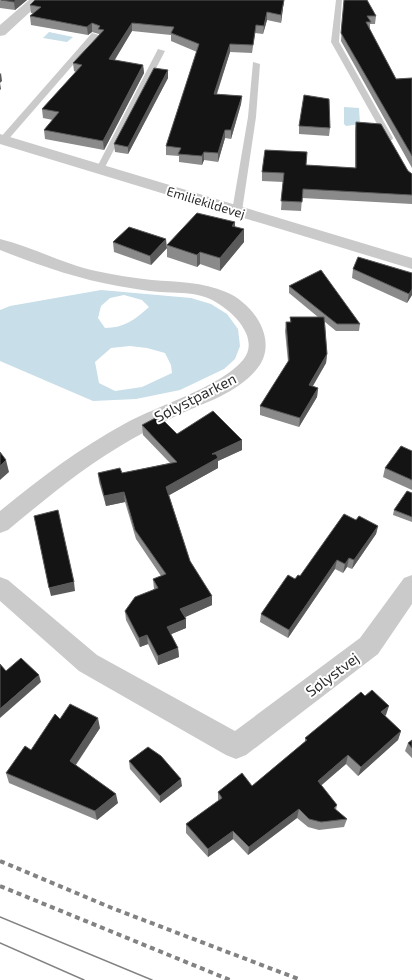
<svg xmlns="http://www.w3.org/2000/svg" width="412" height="980" font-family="'Exo 2',sans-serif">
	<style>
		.water { fill: #c8dee8; fill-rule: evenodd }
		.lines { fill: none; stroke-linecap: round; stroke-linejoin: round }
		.lane { fill: #cacaca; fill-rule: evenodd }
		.street { fill: #cacaca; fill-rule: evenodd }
		.tram { stroke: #828282; stroke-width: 1.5 }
		.rail { stroke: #828282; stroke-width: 4; stroke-dasharray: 5 4; stroke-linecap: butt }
		.wall { fill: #8a8a8a }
		.shaded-wall { fill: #5a5a5a }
		.building { fill: #141414; stroke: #5a5a5a }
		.labels { text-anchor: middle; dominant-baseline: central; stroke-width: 4; stroke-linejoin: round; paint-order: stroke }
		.far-street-label { font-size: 13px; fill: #2d2d2d; stroke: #fff }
		.street-label { font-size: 15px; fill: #2d2d2d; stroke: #fff }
	</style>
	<rect width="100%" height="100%" fill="#fff"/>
	<g class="water">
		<polygon points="49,32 73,37 67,42 43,38"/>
		<polygon points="344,107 359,108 360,124 346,126 344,124"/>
		<path d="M101,290L191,298L211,304L227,314L238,329L240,346L235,359L224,369L180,390L136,399L93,401L0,361V310L10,306ZM124,295L142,300L149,307C136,319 124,328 105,328L98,318L101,306L110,298ZM130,346L147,348L165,353L171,365L172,373L142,387L115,391L99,383L95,362L111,348Z"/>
	</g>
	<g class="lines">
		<g class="lane">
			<polygon points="336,0 342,0 339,42 393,138 392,140 386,140 385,138 331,42"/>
			<polygon points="92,33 99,35 6,142 0,142 0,138"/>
			<polygon points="158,49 165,51 104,169 103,171 97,171 96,169"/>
			<polygon points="253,62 260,64 256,117 242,211 237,214 232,211 248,117"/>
		</g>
		<g class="street">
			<polygon points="29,0 43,0 5,35 0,36 0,25"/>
			<polygon points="0,134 412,258 412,269 0,144"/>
			<path d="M0,239C33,247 63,264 96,271C114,275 133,278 152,280C177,282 203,282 226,292C255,304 280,343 256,370C238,392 205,403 180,414C164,422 148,430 132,439C85,466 49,496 8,530L0,533V511C40,478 80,448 126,423C157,406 222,386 243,360C263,336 226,304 205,297C191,292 175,293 160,292C146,291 132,288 118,286C78,279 38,265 0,250Z"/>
			<polygon points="412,575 412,604 378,654 246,755 236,759 226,755 79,671 0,601 0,577 8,580 97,655 235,731 360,638 404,578"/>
		</g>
		<g class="tram">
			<polyline points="0,917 152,980"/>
			<polyline points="0,943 84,980"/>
		</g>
		<g class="rail">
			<polyline points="0,861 112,908 301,980"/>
			<polyline points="0,886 230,980"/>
		</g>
	</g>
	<g class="wall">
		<polygon points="0,0 27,0 15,10 0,8"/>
		<polygon points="284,0 281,23 267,20 263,34 255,33 252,53 230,52 217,94 242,96 241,104 231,139 225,138 218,162 204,160 202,165 179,162 179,156 166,155 166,146 197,52 171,41 171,35 132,31 114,60 143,65 144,73 104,150 45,139 44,130 53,120 43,118 42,109 76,72 74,71 73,63 99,35 99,34 92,32 88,35 31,25 30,16 33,13 31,13 30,5"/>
		<polygon points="343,0 367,0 376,16 375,24 370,24 370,30 396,79 412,78 412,168 341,41 344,0"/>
		<polygon points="168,70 168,78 128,154 115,152 114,144"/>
		<polygon points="356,122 412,174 412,204 302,198 301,211 281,210 283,182 262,181 262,172 306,165 355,168 355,131"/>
		<polygon points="299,126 330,128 329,136 299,134"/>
		<polygon points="244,229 244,242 220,271 200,264 197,267 167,257 167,245"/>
		<polygon points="113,242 167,248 151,265 114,252"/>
		<polygon points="353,269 412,295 407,303 352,278"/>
		<polygon points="289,286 360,324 359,331 336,331 325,322 327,354 326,363 313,386 318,388 317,397 299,427 260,415 260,406 288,362 285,331 286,322 290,322 290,317 318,317 289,293"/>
		<polygon points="142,425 177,434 242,440 242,450 218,461 218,468 169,495 190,561 212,605 185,617 186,628 171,634 178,648 179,657 158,665 148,644 140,647 126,620 125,611 154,589 153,579 161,576 136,539 125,502 106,506 99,482 98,473 122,473 170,463 143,435"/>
		<polygon points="412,451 412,490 383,477 385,468"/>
		<polygon points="412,493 412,522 393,515 394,510"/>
		<polygon points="356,520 378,526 376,534 352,569 347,567 343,573 335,569 288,638 260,622 261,614 295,579 300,576"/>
		<polygon points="386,715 385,716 401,731 398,740 358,776 346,764 321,785 337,805 336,810 347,819 344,827 319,830 308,827 297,818 248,855 233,839 208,857 186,833 186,824 218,801 218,792 252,786 305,742 305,738"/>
		<polygon points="60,719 100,728 76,765 118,803 97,820 9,783 6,773 31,750"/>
		<polygon points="412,740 412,758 405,751 408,743"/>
		<polygon points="129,761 182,786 160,803 130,769"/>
	</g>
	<g class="shaded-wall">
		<polygon points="16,0 27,0 15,10 14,2"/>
		<polygon points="284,0 281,23 281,15"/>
		<polygon points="267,12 267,20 263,34 264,26"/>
		<polygon points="92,23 92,32 88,35 87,27"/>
		<polygon points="132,23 132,31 110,68 109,59"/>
		<polygon points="230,44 230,52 214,102 214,94"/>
		<polygon points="143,65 144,73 104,150 103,141"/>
		<polygon points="168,70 168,78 128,154 128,147"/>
		<polygon points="1,73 2,81 0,83 1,89 0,90 0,74"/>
		<polygon points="242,96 241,104 231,139 231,130"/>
		<polygon points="225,130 225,138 218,162 218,153"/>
		<polygon points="204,152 204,160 202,165 202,156"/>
		<polygon points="235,222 235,234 232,226"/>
		<polygon points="244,229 244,242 220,271 220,258"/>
		<polygon points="166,239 167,248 151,265 150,256"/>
		<polygon points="200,252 200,264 197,267 197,255"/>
		<polygon points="412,289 412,295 407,303 409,294"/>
		<polygon points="327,354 326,363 308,394 309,385"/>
		<polygon points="318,388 317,397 299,427 300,418"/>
		<polygon points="242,440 242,450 218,461 218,468 166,497 166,487 212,454"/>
		<polygon points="6,460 9,472 0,480 0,466"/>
		<polygon points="124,492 125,502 106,506 104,496"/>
		<polygon points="378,526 376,534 352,569 354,560"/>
		<polygon points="349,558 347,567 343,573 345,564"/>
		<polygon points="337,560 335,569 288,638 289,630"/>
		<polygon points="74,582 75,591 51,596 49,588"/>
		<polygon points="212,596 212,605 181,619 180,609"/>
		<polygon points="186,619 186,628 167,636 167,627"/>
		<polygon points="147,635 148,644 140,647 139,638"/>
		<polygon points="178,648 179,657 158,665 158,656"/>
		<polygon points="39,675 41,682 0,718 0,709"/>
		<polygon points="389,706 386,715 378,721 381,712"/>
		<polygon points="98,718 100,728 72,770 70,761"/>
		<polygon points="401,731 398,740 358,776 361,767"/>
		<polygon points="348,755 346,764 316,790 318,781"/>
		<polygon points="181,779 182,786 160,803 160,796"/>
		<polygon points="116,794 118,803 97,820 95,811"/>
		<polygon points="299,809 297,818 248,855 249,847"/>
		<polygon points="233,831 233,839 208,857 208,849"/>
	</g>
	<g class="building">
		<polygon points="1,0 16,0 14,2"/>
		<polygon points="35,0 284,0 281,15 267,12 264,26 256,25 253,45 230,44 214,94 242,96 231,130 225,130 218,153 204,152 202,156 178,154 181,148 166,146 199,44 171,33 174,27 132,23 109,59 143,65 103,141 44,130 59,112 42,109 82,65 73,63 104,30 98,29 100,26 92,23 87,27 30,16 41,7 30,5"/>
		<polygon points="344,0 367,0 376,16 367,16 371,22 366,22 396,79 412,78 412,156 341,33"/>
		<polygon points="154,68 168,70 128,147 114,144"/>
		<polygon points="304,95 329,99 330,128 299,126"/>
		<polygon points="356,122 381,124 408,171 412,174 412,195 303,189 302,202 281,201 284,173 262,172 265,150 307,152 306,165 356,168"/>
		<polygon points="197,213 235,222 232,226 244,229 220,258 200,252 197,255 167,245"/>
		<polygon points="129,227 166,239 150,256 113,242"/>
		<polygon points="358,257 412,273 412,289 409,294 353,269"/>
		<polygon points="321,270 360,324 337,324 289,286"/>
		<polygon points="290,317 324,317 327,354 309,385 318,388 300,418 260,406 289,360 286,322 291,322"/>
		<polygon points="213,411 242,440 212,454 216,454 218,458 166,487 190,561 212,596 180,609 186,619 167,627 178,648 158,656 147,635 139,638 125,611 135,597 158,588 153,579 166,574 135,530 124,492 104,496 98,473 120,468 122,473 177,462 142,425 159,416 177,434"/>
		<polygon points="401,446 412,451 412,480 385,468"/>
		<polygon points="0,452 6,460 0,466"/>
		<polygon points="407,491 412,493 412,517 394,510"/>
		<polygon points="58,510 74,582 49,588 34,516"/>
		<polygon points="344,514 356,520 359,516 378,526 354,560 349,558 345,564 337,560 289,630 261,614 288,575 295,579 298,575 300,576"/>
		<polygon points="21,658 39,675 0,709 0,664 6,671"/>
		<polygon points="372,690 389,706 381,712 401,731 361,767 348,755 318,781 337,805 334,808 347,819 321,822 309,819 299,809 249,847 233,831 208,849 186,824 222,798 218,792 242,773 252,786 307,740 305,738 361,692 365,696"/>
		<polygon points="70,704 98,718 70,761 116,794 95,811 6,773 25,746 31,750 55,714 60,719"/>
		<polygon points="412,740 412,748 408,743"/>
		<polygon points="148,747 161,756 181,779 160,796 129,761"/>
	</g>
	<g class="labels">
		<g class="far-street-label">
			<text transform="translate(206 202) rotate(17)">Emiliekildevej</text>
		</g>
		<g class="street-label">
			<text transform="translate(195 397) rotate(-27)">Sølystparken</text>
			<text transform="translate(332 674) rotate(-37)">Sølystvej</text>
		</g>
	</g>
</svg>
